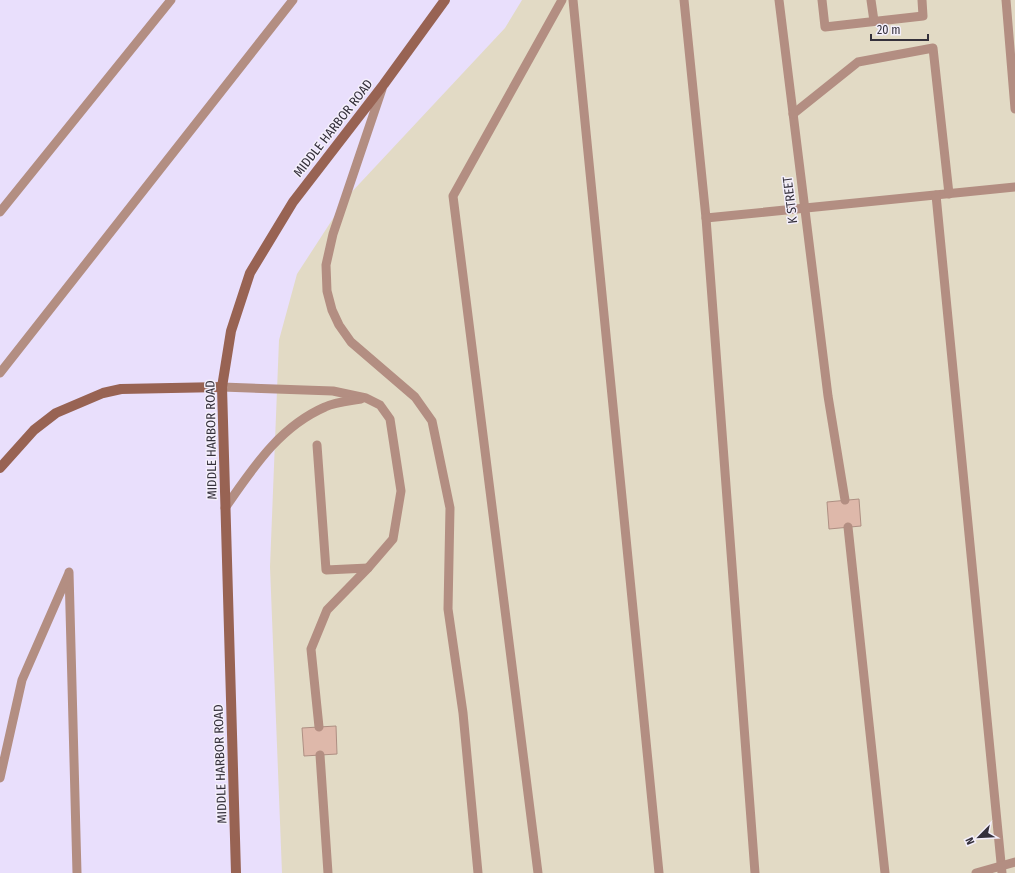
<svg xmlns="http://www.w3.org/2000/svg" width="1015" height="873" font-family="'Fira Sans Condensed',sans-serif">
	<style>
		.industrial { fill: #e2dac5 }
		.building { fill: #deb8aa; stroke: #ae8f83 }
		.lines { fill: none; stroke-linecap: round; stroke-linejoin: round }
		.lane { stroke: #b38e82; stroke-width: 9 }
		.secondary { stroke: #986353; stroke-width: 10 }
		.labels { text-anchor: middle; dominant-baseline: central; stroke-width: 3; stroke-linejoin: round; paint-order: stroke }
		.street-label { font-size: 13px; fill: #34303b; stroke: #f4effb }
	</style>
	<rect width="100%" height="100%" fill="#e9dffc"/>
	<polygon class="industrial" points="522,0 1015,0 1015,873 282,873 270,567 279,340 297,274 347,197 505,28"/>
	<g class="building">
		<polygon points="859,499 861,526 829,529 827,502"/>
		<polygon points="336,726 337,754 304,756 302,728"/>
	</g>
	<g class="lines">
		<g class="lane">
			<polyline points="573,0 659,873"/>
			<polyline points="684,0 706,218 1015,187"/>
			<polyline points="779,0 828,396 845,500"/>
			<polyline points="822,0 825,27 923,16 922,0"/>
			<polyline points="871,0 874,21"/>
			<polyline points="1006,0 1015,109"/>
			<polyline points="382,89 333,234 326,265 327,291 332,310 339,325 351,342 415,397 432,421 450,508 448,609 463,713 478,873"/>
			<polyline points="793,114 858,62 933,48 949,194"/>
			<polyline points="936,195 1002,873"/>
			<polyline points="0,212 171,0"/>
			<polyline points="706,218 755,873"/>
			<polyline points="0,373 293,0"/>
			<polyline points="222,387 333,391 366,398 380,405 390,419 401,491 393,539 368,568 327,610 311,649 319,727"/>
			<polyline points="317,445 326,570 368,568"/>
			<path d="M225,508C253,468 279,427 325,407C335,402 349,401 361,399"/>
			<polyline points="848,527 885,873"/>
			<polyline points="69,572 77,873"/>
			<polyline points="320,755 328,873"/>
			<polyline points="0,778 22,680 68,575"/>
			<polyline points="538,873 453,196 562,0"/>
			<polyline points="976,873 1015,862"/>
		</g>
		<g class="secondary">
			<polyline points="0,468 34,430 56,413 103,393 121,389 222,387"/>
			<polyline points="236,873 222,387 231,331 250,273 293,202 384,84 445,0"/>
		</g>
	</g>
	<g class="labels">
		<g class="street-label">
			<text transform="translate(333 128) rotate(-52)">MIDDLE HARBOR ROAD</text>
			<text transform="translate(790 200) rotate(-97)">K STREET</text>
			<text transform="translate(211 440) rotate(-91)">MIDDLE HARBOR ROAD</text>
			<text transform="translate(220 764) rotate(-92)">MIDDLE HARBOR ROAD</text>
		</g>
	</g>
	<g transform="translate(979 837) rotate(246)" stroke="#f4effb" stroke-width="3" paint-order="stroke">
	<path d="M0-3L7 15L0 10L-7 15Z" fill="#34303b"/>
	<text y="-6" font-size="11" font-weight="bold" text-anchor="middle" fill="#34303b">N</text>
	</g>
	<path d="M871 34v6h57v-6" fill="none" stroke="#34303b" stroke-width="2"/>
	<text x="877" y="34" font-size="12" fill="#34303b" stroke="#f4effb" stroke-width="3" paint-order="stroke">20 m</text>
</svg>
